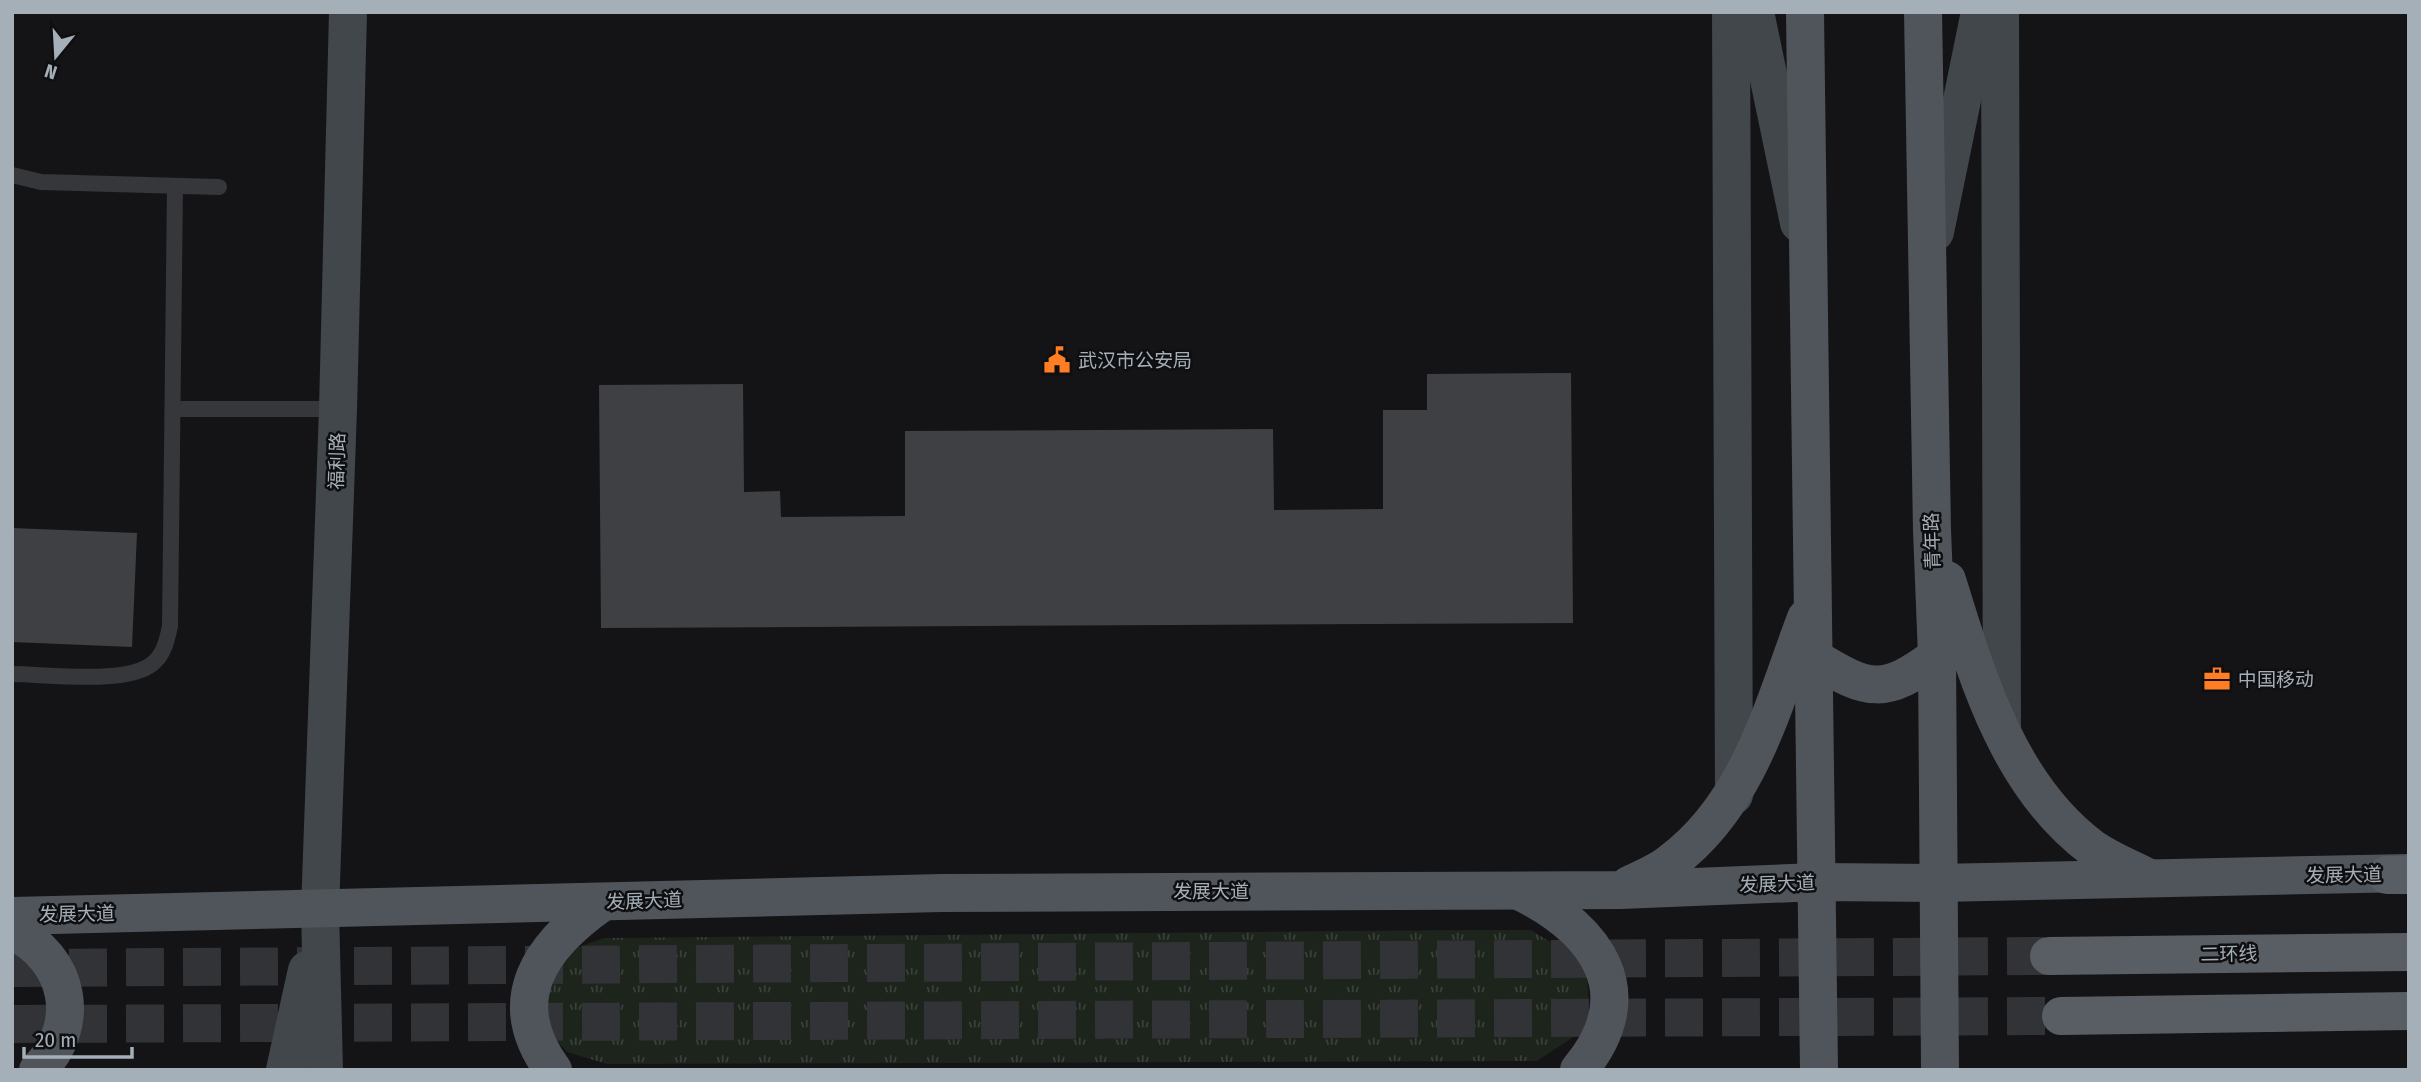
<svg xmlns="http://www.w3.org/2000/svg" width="2421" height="1082" font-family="'Fira Sans Condensed','Noto Sans SC',sans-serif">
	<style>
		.grass { fill: url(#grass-tufts) }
		.building { fill: #3e4044 }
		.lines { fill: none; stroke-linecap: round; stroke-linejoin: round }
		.trunk-tunnel { stroke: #313336; stroke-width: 38; stroke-dasharray: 38 19; stroke-linecap: butt }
		.service { stroke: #35373b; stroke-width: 16 }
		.secondary { stroke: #42474c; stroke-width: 38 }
		.primary { stroke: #50555b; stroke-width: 38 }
		.trunk { stroke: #585e64; stroke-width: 38 }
		.labels { text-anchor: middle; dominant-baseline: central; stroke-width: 5; stroke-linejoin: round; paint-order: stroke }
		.poi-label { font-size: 19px; fill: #a4afb8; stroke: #0f0f11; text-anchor: start }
		.street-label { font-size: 19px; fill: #a4afb8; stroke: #0f0f11 }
	</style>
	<defs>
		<pattern id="grass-tufts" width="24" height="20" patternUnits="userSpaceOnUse" patternTransform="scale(1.75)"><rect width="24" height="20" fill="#1c241c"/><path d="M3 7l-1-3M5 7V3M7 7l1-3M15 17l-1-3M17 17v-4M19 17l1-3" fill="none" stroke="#3a413b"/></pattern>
	</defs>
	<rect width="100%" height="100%" fill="#141416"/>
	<polygon class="grass" points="1469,930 1531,930 1571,955 1587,979 1589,1008 1581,1032 1537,1061 607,1064 567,1052 554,1038 544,1005 550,982 576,948 604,938"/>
	<g class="building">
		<polygon points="1571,373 1573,623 601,628 599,385 743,384 744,492 780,491 781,517 905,516 905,431 1273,429 1274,510 1383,509 1383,410 1427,410 1427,374"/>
		<polygon points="12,528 137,533 132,647 12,642"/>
	</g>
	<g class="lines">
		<g class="trunk-tunnel">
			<polyline points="12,968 2049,956"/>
			<polyline points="12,1024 2061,1016"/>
		</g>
		<g class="service">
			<polyline points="12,175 41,182 219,187"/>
			<polyline points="175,409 338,409"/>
			<path d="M12,674C46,674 126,685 152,664C164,655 167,640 170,626L175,187"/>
		</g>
		<g class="secondary">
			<polyline points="1731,12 1734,795"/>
			<polyline points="1755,12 1799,223"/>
			<polyline points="2000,12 2002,731"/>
			<polyline points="1935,232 1980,12"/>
			<polyline points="285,1070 307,970"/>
			<polyline points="324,1070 320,910 338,409 348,12"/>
		</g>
		<g class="primary">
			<polyline points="1805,12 1819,1070"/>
			<polyline points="1923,12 1932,530 1937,656 1940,1070"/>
			<path d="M1947,580C1977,677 2008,785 2092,848C2109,860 2130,868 2149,878"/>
			<path d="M1814,658C1869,692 1885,695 1937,656"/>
			<path d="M1629,885C1643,878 1659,872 1671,862C1749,804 1773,705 1806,618"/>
			<path d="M1519,891C1596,929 1644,992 1579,1070"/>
			<polyline points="12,916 941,893 1620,890 1818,882 1938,883 2409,873"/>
			<path d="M12,931C70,958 83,1025 38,1070"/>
			<path d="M553,1070C501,1000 541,945 603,902"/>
		</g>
		<g class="trunk">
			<polyline points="2387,875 2409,875"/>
			<polyline points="2049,956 2409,952"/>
			<polyline points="2061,1016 2409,1011"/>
		</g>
	</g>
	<defs>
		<g id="civic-bare" transform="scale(2.1)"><path d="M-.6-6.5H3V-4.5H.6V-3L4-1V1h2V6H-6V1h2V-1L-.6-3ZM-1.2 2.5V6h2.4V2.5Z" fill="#ff7e23" stroke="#0f0f11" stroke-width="2.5" paint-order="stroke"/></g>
		<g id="office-bare" transform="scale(2.1)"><path d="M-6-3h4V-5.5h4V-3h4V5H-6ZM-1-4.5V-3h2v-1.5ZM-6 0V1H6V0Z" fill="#ff7e23" stroke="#0f0f11" stroke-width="2.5" paint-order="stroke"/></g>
	</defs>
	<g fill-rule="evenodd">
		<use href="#civic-bare" x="1057" y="360"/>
		<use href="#office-bare" x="2217" y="679"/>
	</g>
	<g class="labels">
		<g class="poi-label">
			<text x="1078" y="360">武汉市公安局</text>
			<text x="2238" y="679">中国移动</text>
		</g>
		<g class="street-label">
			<text transform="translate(337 461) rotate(-88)">福利路</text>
			<text transform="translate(1932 541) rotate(-92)">青年路</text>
			<text transform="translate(2344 875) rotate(-1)">发展大道</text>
			<text transform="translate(1777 884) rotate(-2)">发展大道</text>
			<text x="1211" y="891">发展大道</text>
			<text transform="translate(644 901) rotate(-2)">发展大道</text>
			<text transform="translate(77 914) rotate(-1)">发展大道</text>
			<text transform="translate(2229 954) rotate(-1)">二环线</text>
		</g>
	</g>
	<rect width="2421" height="1082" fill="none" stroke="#a4afb8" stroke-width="28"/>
	<g transform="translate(56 56) rotate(198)" stroke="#0f0f11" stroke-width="5" paint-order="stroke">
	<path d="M0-5L12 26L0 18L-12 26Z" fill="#a4afb8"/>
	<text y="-10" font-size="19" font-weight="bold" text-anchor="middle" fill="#a4afb8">N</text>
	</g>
	<path d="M24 1047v10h108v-10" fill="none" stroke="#a4afb8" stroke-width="3.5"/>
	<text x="35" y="1047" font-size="21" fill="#a4afb8" stroke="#0f0f11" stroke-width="5" paint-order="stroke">20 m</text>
</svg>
